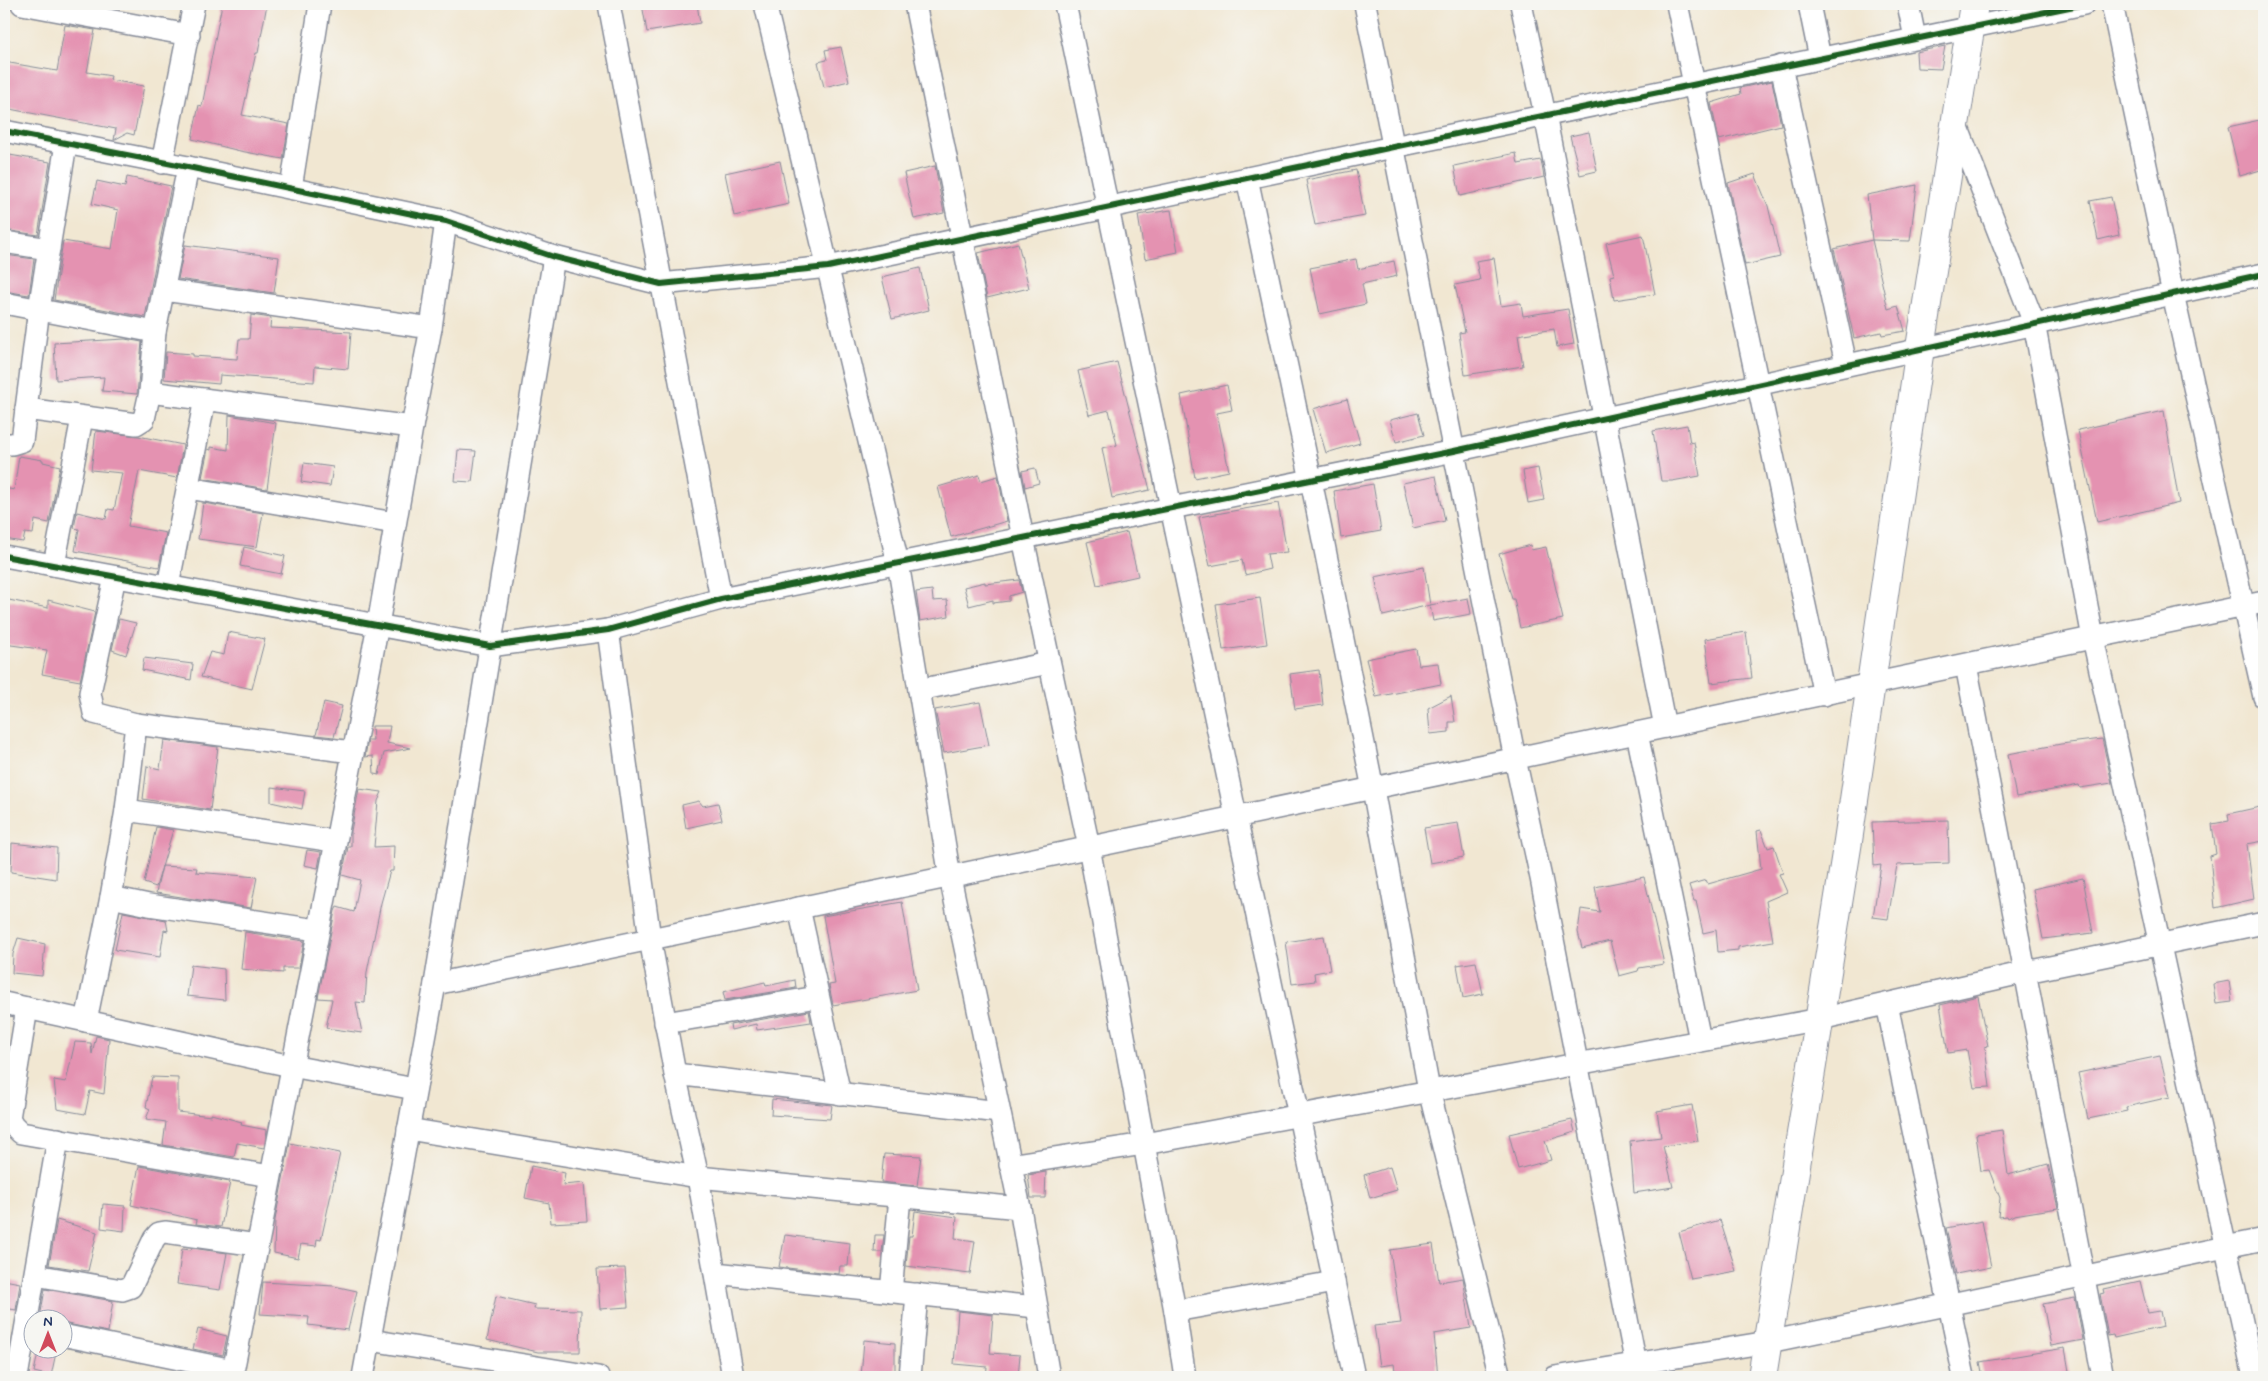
<svg xmlns="http://www.w3.org/2000/svg" width="2268" height="1381" font-family="Mynerve,sans-serif">
	<style>
		.building { fill: #e492b1 }
		.lines { fill: none; stroke-linecap: round; stroke-linejoin: round }
		.street-casing { stroke: #868b98; stroke-width: 24 }
		.secondary-casing { stroke: #868b98; stroke-width: 30 }
		.street { stroke: #fff; stroke-width: 21 }
		.secondary { stroke: #fff; stroke-width: 28 }
		.cycleway-casing { stroke: #f6f6f2; stroke-width: 9 }
		.cycleway { stroke: #1b5e20; stroke-width: 6 }
	</style>
	<rect width="100%" height="100%" fill="#f6f6f2"/>
	<filter id="ink" filterUnits="userSpaceOnUse"><feTurbulence type="fractalNoise" baseFrequency=".02" numOctaves="2"/><feDisplacementMap in="SourceGraphic" scale="10" xChannelSelector="R" yChannelSelector="G"/><feConvolveMatrix kernelMatrix="1 2 1 2 8 2 1 2 1" color-interpolation-filters="sRGB"/></filter>
	<filter id="wash" filterUnits="userSpaceOnUse"><feTurbulence type="fractalNoise" baseFrequency=".0096" numOctaves="4" result="noise"/><feDisplacementMap in="SourceGraphic" scale="20" xChannelSelector="R" yChannelSelector="G"/><feGaussianBlur stdDeviation="1.12" result="paint"/><feColorMatrix in="noise" values="0 0 0 0 0 0 0 0 0 0 0 0 0 0 0 0 0 1.4 0 .05"/><feComposite in="paint" operator="in"/></filter>
	<g filter="url(#wash)">
		<rect width="100%" height="100%" fill="#f1e7d2"/>
		<g id="blocks">
			<g class="building">
				<polygon points="222,4 267,4 258,53 256,53 242,115 289,124 283,159 240,151 192,139 199,105 202,106"/>
				<polygon points="642,4 697,4 700,23 647,32"/>
				<polygon points="65,25 95,30 87,72 111,76 110,80 144,86 134,135 127,133 114,140 116,129 4,108 4,62 57,71"/>
				<polygon points="1945,46 1941,69 1917,68 1916,52"/>
				<polygon points="841,47 849,81 824,87 818,62 827,60 825,50"/>
				<polygon points="1772,81 1781,125 1719,140 1711,103 1741,94 1740,88"/>
				<polygon points="2264,119 2264,169 2240,176 2228,127"/>
				<polygon points="1589,132 1597,171 1580,175 1570,136"/>
				<polygon points="1516,153 1518,164 1541,160 1544,177 1460,196 1454,166"/>
				<polygon points="4,154 50,162 38,235 4,230"/>
				<polygon points="780,161 789,204 734,216 725,173"/>
				<polygon points="935,166 944,213 914,219 904,173"/>
				<polygon points="1356,170 1365,216 1315,225 1306,180"/>
				<polygon points="1755,174 1768,206 1780,257 1745,265 1728,183"/>
				<polygon points="127,177 171,186 145,317 54,300 63,241 112,249 118,210 92,204 97,181 125,187"/>
				<polygon points="1917,185 1910,241 1872,240 1867,195"/>
				<polygon points="2111,197 2119,235 2098,240 2090,201"/>
				<polygon points="1171,210 1178,252 1145,259 1138,215"/>
				<polygon points="1643,235 1655,294 1614,300 1610,276 1614,275 1606,243"/>
				<polygon points="1872,240 1888,309 1898,306 1905,331 1882,335 1881,332 1854,338 1834,249"/>
				<polygon points="1018,243 1029,288 987,298 978,253"/>
				<polygon points="185,245 279,257 274,293 178,279"/>
				<polygon points="5,255 34,259 29,295 4,291"/>
				<polygon points="1494,258 1501,306 1521,303 1523,316 1568,309 1574,344 1557,347 1554,329 1518,335 1523,366 1465,375 1459,333 1465,332 1455,285 1480,280 1476,261"/>
				<polygon points="1356,259 1358,269 1394,261 1397,276 1362,284 1366,304 1320,314 1310,268"/>
				<polygon points="920,268 929,310 892,319 882,277"/>
				<polygon points="251,315 271,318 270,328 351,332 348,369 315,366 314,382 220,375 219,384 164,379 166,352 193,354 193,356 237,359 239,339 249,339"/>
				<polygon points="125,339 142,342 137,394 102,391 104,377 56,380 54,343"/>
				<polygon points="1117,362 1150,490 1112,498 1102,448 1117,445 1109,410 1089,415 1078,371"/>
				<polygon points="1227,385 1232,410 1217,413 1229,471 1195,478 1181,395"/>
				<polygon points="1347,399 1360,443 1326,453 1313,409"/>
				<polygon points="2164,411 2179,503 2097,522 2078,430"/>
				<polygon points="1418,413 1424,435 1396,442 1390,420"/>
				<polygon points="229,415 276,423 267,489 202,478 208,449 211,450 211,447 228,450"/>
				<polygon points="1687,425 1690,443 1694,442 1700,476 1672,481 1661,481 1653,431"/>
				<polygon points="96,431 138,436 183,445 177,478 139,471 128,526 166,533 159,567 75,551 79,529 74,528 77,512 106,519 108,509 114,510 122,473 91,470"/>
				<polygon points="458,450 476,451 472,482 455,481"/>
				<polygon points="19,456 43,460 43,462 60,466 49,523 35,520 33,534 25,533 23,542 4,539 4,488 14,490"/>
				<polygon points="304,463 333,467 330,486 301,482"/>
				<polygon points="1035,468 1039,483 1025,487 1022,471"/>
				<polygon points="1538,468 1544,500 1528,503 1523,471"/>
				<polygon points="979,475 981,481 998,476 1007,521 951,537 938,487"/>
				<polygon points="1436,476 1445,521 1413,528 1403,483"/>
				<polygon points="1373,484 1381,531 1341,538 1334,491"/>
				<polygon points="203,503 263,513 257,547 198,539"/>
				<polygon points="1278,503 1287,552 1267,554 1270,569 1245,575 1242,560 1210,566 1199,517"/>
				<polygon points="1127,532 1138,576 1097,585 1087,542"/>
				<polygon points="1530,545 1531,550 1546,547 1563,619 1520,628 1514,599 1512,599 1499,554"/>
				<polygon points="244,547 285,556 281,574 240,566"/>
				<polygon points="1424,567 1430,605 1383,616 1375,577"/>
				<polygon points="1019,580 1022,592 1009,596 1009,601 993,603 993,600 969,606 964,587 985,582 985,584"/>
				<polygon points="932,590 933,601 947,600 949,616 920,621 916,592"/>
				<polygon points="1260,598 1267,644 1223,650 1216,604"/>
				<polygon points="1468,598 1471,614 1433,621 1430,605"/>
				<polygon points="4,599 48,608 48,600 95,612 80,681 42,674 47,650 4,644"/>
				<polygon points="119,619 136,623 126,655 112,650"/>
				<polygon points="228,632 265,639 252,689 201,677 210,652 224,655"/>
				<polygon points="1746,632 1752,678 1711,683 1705,639"/>
				<polygon points="1416,649 1419,665 1438,663 1441,684 1376,697 1366,659"/>
				<polygon points="144,658 193,664 191,680 142,670"/>
				<polygon points="1319,670 1323,705 1295,709 1290,674"/>
				<polygon points="1451,696 1455,722 1449,722 1449,732 1430,734 1428,708"/>
				<polygon points="324,702 342,706 334,737 316,735"/>
				<polygon points="980,702 989,745 944,753 935,710"/>
				<polygon points="372,726 390,726 387,743 411,748 384,753 379,775 374,774 373,756 365,757 368,740 373,740"/>
				<polygon points="2102,739 2112,783 2080,788 2079,785 2016,797 2008,754 2061,744"/>
				<polygon points="164,740 218,747 210,810 143,799 147,766 160,769"/>
				<polygon points="271,787 305,791 302,809 271,802"/>
				<polygon points="359,789 382,792 378,801 374,847 394,846 393,871 390,871 381,903 367,972 365,1003 356,1002 362,1033 326,1028 332,999 318,998 335,911 337,907 354,912 360,880 342,875 348,847 351,847 351,831"/>
				<polygon points="699,801 703,806 718,803 722,820 686,828 682,805"/>
				<polygon points="2264,806 2264,841 2247,844 2254,899 2215,908 2210,856 2216,854 2212,824 2229,821 2228,814"/>
				<polygon points="1948,820 1949,863 1897,865 1888,919 1873,917 1881,865 1874,866 1872,822"/>
				<polygon points="1458,823 1464,857 1430,863 1424,828"/>
				<polygon points="156,827 173,830 156,887 144,883"/>
				<polygon points="1761,830 1768,848 1774,846 1783,873 1779,874 1787,892 1766,901 1773,941 1738,947 1738,950 1718,952 1716,930 1703,933 1696,901 1694,901 1689,885 1706,880 1708,884 1761,869 1757,831"/>
				<polygon points="12,843 57,848 56,879 11,872"/>
				<polygon points="307,850 321,852 318,868 304,865"/>
				<polygon points="162,866 197,868 196,872 257,877 251,908 156,893"/>
				<polygon points="1644,877 1664,964 1639,968 1638,971 1619,976 1610,941 1582,948 1578,932 1581,909 1600,912 1595,887"/>
				<polygon points="2083,878 2093,933 2043,939 2033,889"/>
				<polygon points="902,902 917,990 833,1005 829,985 835,984 823,916"/>
				<polygon points="123,912 166,920 168,931 164,930 160,957 115,950"/>
				<polygon points="245,932 304,941 299,968 283,968 283,973 241,969"/>
				<polygon points="1324,936 1330,970 1314,973 1315,981 1292,984 1286,942"/>
				<polygon points="18,938 45,944 42,976 12,973 13,954"/>
				<polygon points="1476,962 1483,994 1463,998 1457,965"/>
				<polygon points="191,965 224,969 225,1000 187,996"/>
				<polygon points="795,980 796,988 725,1000 723,992 765,982 766,986"/>
				<polygon points="2229,981 2232,1002 2216,1004 2213,984"/>
				<polygon points="1978,996 1988,1046 1985,1047 1990,1087 1974,1088 1967,1050 1948,1053 1940,1005"/>
				<polygon points="809,1011 811,1022 757,1030 756,1024 731,1030 730,1025"/>
				<polygon points="96,1036 109,1039 104,1094 90,1091 85,1114 57,1109 54,1080 66,1082 75,1042 91,1043 92,1054"/>
				<polygon points="2160,1056 2170,1097 2126,1107 2127,1111 2088,1119 2078,1073"/>
				<polygon points="152,1077 178,1078 178,1112 211,1116 211,1114 242,1122 241,1125 267,1130 264,1148 237,1143 234,1157 163,1145 166,1122 146,1119 150,1109 146,1107"/>
				<polygon points="772,1099 832,1105 830,1119 771,1115"/>
				<polygon points="1692,1105 1698,1141 1663,1146 1673,1187 1634,1193 1630,1141 1661,1137 1657,1111"/>
				<polygon points="1572,1120 1575,1132 1545,1141 1551,1160 1518,1169 1509,1134"/>
				<polygon points="2002,1130 2008,1175 2048,1164 2058,1208 2014,1215 2008,1218 2007,1216 1998,1217 2000,1198 1989,1170 1981,1171 1976,1134"/>
				<polygon points="290,1143 340,1153 321,1240 317,1239 316,1246 301,1244 298,1258 274,1253 275,1220"/>
				<polygon points="884,1154 921,1156 917,1186 881,1182"/>
				<polygon points="139,1166 230,1182 221,1227 196,1224 197,1220 131,1205"/>
				<polygon points="531,1166 565,1173 563,1185 584,1183 587,1221 551,1223 549,1203 525,1198"/>
				<polygon points="1390,1167 1397,1190 1370,1198 1364,1175"/>
				<polygon points="1046,1172 1045,1198 1031,1198 1028,1175"/>
				<polygon points="103,1204 125,1206 124,1231 101,1228"/>
				<polygon points="915,1211 957,1217 955,1238 975,1241 970,1274 906,1266 909,1236 912,1236"/>
				<polygon points="57,1220 97,1232 88,1271 49,1265"/>
				<polygon points="1720,1220 1736,1271 1691,1279 1679,1232"/>
				<polygon points="1982,1221 1991,1267 1956,1274 1946,1228"/>
				<polygon points="785,1235 850,1243 848,1266 840,1266 839,1274 779,1267"/>
				<polygon points="875,1235 884,1235 882,1252 874,1252"/>
				<polygon points="1433,1244 1439,1282 1463,1278 1471,1328 1434,1334 1438,1377 1396,1377 1394,1364 1380,1366 1374,1326 1401,1323 1390,1250"/>
				<polygon points="192,1248 227,1253 220,1290 177,1284 182,1249 191,1250"/>
				<polygon points="625,1268 628,1307 600,1309 597,1269"/>
				<polygon points="4,1280 20,1283 16,1310 4,1308"/>
				<polygon points="2140,1281 2148,1313 2160,1311 2163,1327 2114,1338 2113,1335 2108,1336 2100,1294 2104,1293 2103,1289"/>
				<polygon points="263,1282 334,1286 357,1291 348,1330 308,1325 309,1317 260,1314"/>
				<polygon points="45,1289 113,1301 108,1332 62,1323 62,1318 40,1318"/>
				<polygon points="496,1296 535,1305 534,1309 581,1310 580,1352 538,1352 487,1340"/>
				<polygon points="2075,1298 2083,1340 2051,1346 2043,1304"/>
				<polygon points="958,1311 993,1315 990,1353 1020,1355 1018,1377 986,1377 987,1367 954,1364"/>
				<polygon points="198,1329 227,1336 223,1355 193,1349"/>
				<polygon points="864,1340 895,1343 895,1377 861,1377"/>
				<polygon points="39,1348 57,1348 51,1376 34,1372"/>
				<polygon points="2065,1348 2070,1377 1983,1377 1980,1362"/>
			</g>
		</g>
	</g>
	<g filter="url(#ink)">
		<use href="#blocks" fill-opacity="0" stroke="#868b98" stroke-width="1"/>
		<g class="lines">
			<g class="street-casing">
				<g id="street">
					<polyline points="22,4 189,35"/>
					<polyline points="609,4 721,599"/>
					<polyline points="765,4 898,563 950,877 1020,1208 1049,1377"/>
					<polyline points="915,4 1023,538 1089,847 1175,1311 1185,1377"/>
					<polyline points="1065,4 1354,1377"/>
					<polyline points="1365,4 1515,759 1541,878 1636,1365"/>
					<polyline points="1521,4 1545,115 1665,727"/>
					<polyline points="1677,4 1824,695"/>
					<polyline points="1809,4 1820,58"/>
					<polyline points="1908,4 1915,38"/>
					<polyline points="2112,4 2173,294 2264,697"/>
					<polyline points="1781,66 1846,364"/>
					<polyline points="1956,123 2034,323 2093,638 2254,1377"/>
					<polyline points="4,131 188,167 446,221 554,257 661,284 828,267 1393,147 2084,4"/>
					<polyline points="162,163 194,4"/>
					<polyline points="1247,178 1311,480 1373,789 1429,1090 1500,1377"/>
					<polyline points="291,188 320,4"/>
					<polyline points="4,242 49,249"/>
					<polyline points="164,290 431,328"/>
					<polyline points="4,303 155,332"/>
					<polyline points="150,392 412,427 431,328 446,221"/>
					<polyline points="26,409 39,309 66,144"/>
					<polyline points="4,444 12,444 22,441 26,409 136,424 144,419 150,392 155,332 188,167"/>
					<polyline points="188,488 395,523"/>
					<polyline points="4,556 490,646 608,630 721,599 1454,451 2264,274"/>
					<polyline points="54,565 82,418"/>
					<polyline points="115,577 90,693 94,713 136,724 352,752"/>
					<polyline points="168,586 205,399"/>
					<polyline points="608,630 650,939 675,1074 698,1177 733,1377"/>
					<polyline points="1966,665 2103,1377"/>
					<polyline points="919,690 1049,663"/>
					<polyline points="1637,733 1700,1040"/>
					<polyline points="126,810 136,724"/>
					<polyline points="111,897 126,810 334,841"/>
					<polyline points="799,908 840,1094"/>
					<polyline points="435,984 2264,602"/>
					<polyline points="4,1003 291,1066 415,1089"/>
					<polyline points="1887,1004 1964,1377"/>
					<polyline points="27,1008 9,1118 13,1125 21,1133 270,1176"/>
					<polyline points="86,1021 111,897 149,905 317,930"/>
					<polyline points="665,1023 817,997"/>
					<polyline points="675,1074 999,1112"/>
					<polyline points="408,1129 698,1177 1020,1208"/>
					<polyline points="1010,1165 1144,1144 1820,1019 2026,972 2264,923"/>
					<polyline points="715,1273 1036,1307"/>
					<polyline points="35,1275 122,1290 131,1287 154,1239 159,1233 165,1232 257,1245"/>
					<polyline points="891,1292 900,1197"/>
					<polyline points="1175,1311 1334,1282"/>
					<polyline points="62,1335 233,1370"/>
					<polyline points="370,1340 598,1377"/>
					<polyline points="17,1377 58,1139"/>
					<polyline points="232,1377 378,625 412,427"/>
					<polyline points="363,1377 435,984 554,257"/>
					<polyline points="910,1377 917,1294"/>
					<polyline points="1555,1377 1768,1342 2264,1239"/>
				</g>
			</g>
			<g class="secondary-casing">
				<polyline id="secondary" points="1762,1377 1848,841 1920,348 1974,4"/>
			</g>
			<use href="#street" class="street"/>
			<use href="#secondary" class="secondary"/>
			<g class="cycleway-casing">
				<g id="cycleway">
					<polyline points="4,131 188,167 446,221 554,257 661,284 828,267 1393,147 2084,4"/>
					<polyline points="4,556 490,646 608,630 721,599 1454,451 2264,274"/>
				</g>
			</g>
			<use href="#cycleway" class="cycleway"/>
		</g>
	</g>
	<rect width="2268" height="1381" fill="none" stroke="#f6f6f2" stroke-width="20"/>
	<g transform="translate(48 1334)"><circle r="24" fill="#f6f6f2" stroke="#9ea6b7"/>
	<path d="M0-4L9 19L0 12L-9 19Z" fill="#d1495b"/>
	<text y="-8" font-size="14" font-weight="bold" text-anchor="middle" fill="#1b2f5e">N</text>
	</g>
</svg>
